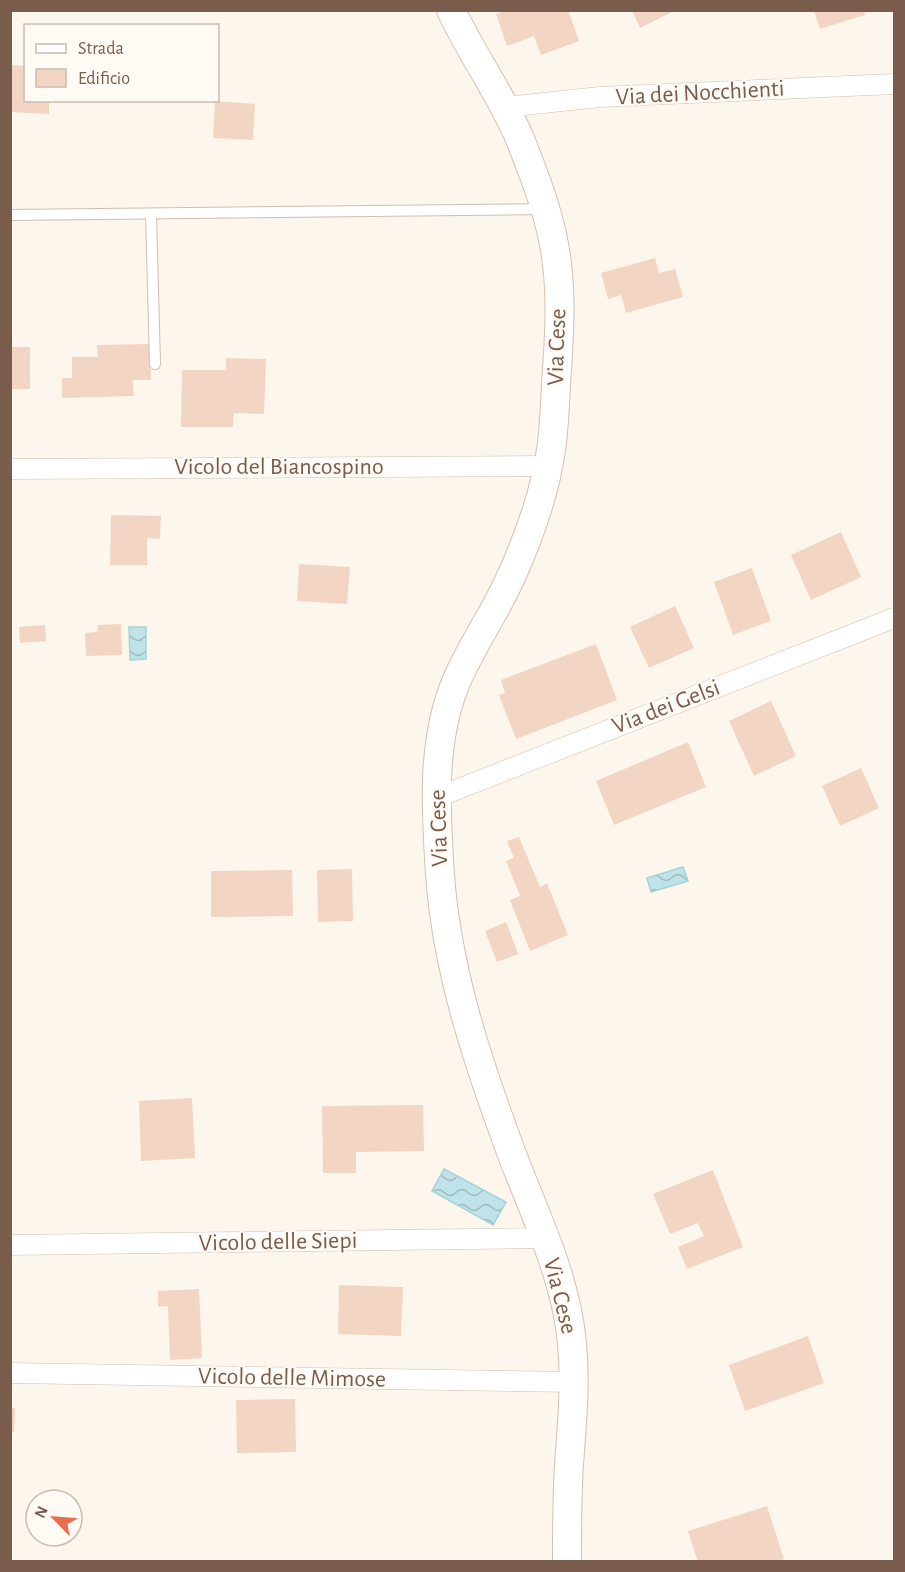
<svg xmlns="http://www.w3.org/2000/svg" width="905" height="1572" font-family="'Alegreya Sans',sans-serif">
	<style>
		.water { fill: url(#water-waves); stroke: #a5d3da; stroke-width: 1.5 }
		.building { fill: #f3d5c3 }
		.lines { fill: none; stroke-linecap: round; stroke-linejoin: round }
		.lane-casing { stroke: #d1beb0; stroke-width: 12 }
		.street-casing { stroke: #d1beb0; stroke-width: 21 }
		.secondary-casing { stroke: #d6c0b0; stroke-width: 30 }
		.lane { stroke: #fff; stroke-width: 10 }
		.street { stroke: #fff; stroke-width: 20 }
		.secondary { stroke: #fff; stroke-width: 28 }
		.labels { text-anchor: middle; dominant-baseline: central; stroke-width: 4.5; stroke-linejoin: round; paint-order: stroke }
		.street-label { font-size: 24px; fill: #7a5c4d; stroke: #fffaf3 }
	</style>
	<defs>
		<pattern id="water-waves" width="16" height="10" patternUnits="userSpaceOnUse" patternTransform="scale(1.5)"><rect width="16" height="10" fill="#bfe3e8"/><path d="M0 5q4-4 8 0t8 0" fill="none" stroke="#a0bbbe"/></pattern>
	</defs>
	<rect width="100%" height="100%" fill="#fdf6ec"/>
	<g class="water">
		<polygon points="129,627 146,627 146,659 130,660"/>
		<polygon points="683,867 688,881 651,892 647,878"/>
		<polygon points="444,1169 506,1202 493,1225 432,1191"/>
	</g>
	<g class="building">
		<polygon points="507,10 568,10 579,41 541,55 534,36 507,46 496,14"/>
		<polygon points="632,10 676,10 640,28"/>
		<polygon points="814,10 864,10 865,15 820,29"/>
		<polygon points="10,65 26,66 26,100 49,100 49,114 10,112"/>
		<polygon points="215,101 255,104 253,140 213,138"/>
		<polygon points="655,258 659,273 675,269 683,297 626,313 621,295 608,299 601,273"/>
		<polygon points="150,344 151,380 133,380 134,396 62,398 62,378 72,378 72,357 98,357 97,345"/>
		<rect x="10" y="347" width="20" height="42"/>
		<polygon points="226,358 266,359 264,414 234,413 233,427 181,427 182,370 226,370"/>
		<polygon points="111,515 161,516 160,539 147,538 147,565 110,565"/>
		<polygon points="841,532 861,577 811,600 791,555"/>
		<polygon points="299,564 350,567 347,604 297,601"/>
		<polygon points="752,568 771,621 733,635 714,582"/>
		<polygon points="675,606 694,648 649,668 630,627"/>
		<polygon points="121,624 122,655 86,656 85,633 97,632 98,625"/>
		<polygon points="45,625 46,641 20,643 19,627"/>
		<polygon points="596,644 617,700 516,739 499,695 505,693 501,680"/>
		<polygon points="771,701 796,756 754,776 729,721"/>
		<polygon points="688,742 706,787 614,825 596,781"/>
		<polygon points="861,768 879,808 840,826 822,786"/>
		<polygon points="519,837 540,887 547,883 568,935 530,951 510,900 520,896 506,861 514,858 507,841"/>
		<polygon points="352,869 353,921 318,922 317,870"/>
		<polygon points="292,870 293,916 211,917 211,871"/>
		<polygon points="506,922 518,954 497,962 485,931"/>
		<polygon points="192,1098 195,1158 141,1161 139,1101"/>
		<polygon points="423,1105 424,1151 356,1152 356,1173 323,1173 322,1106"/>
		<polygon points="713,1170 743,1247 687,1269 678,1247 704,1236 698,1223 670,1234 653,1194"/>
		<polygon points="339,1285 403,1287 401,1336 338,1334"/>
		<polygon points="199,1289 202,1358 170,1360 168,1306 158,1307 158,1291"/>
		<polygon points="808,1336 824,1383 745,1411 729,1365"/>
		<polygon points="295,1399 296,1452 237,1453 236,1400"/>
		<polygon points="10,1408 15,1408 14,1432 10,1432"/>
		<polygon points="767,1506 784,1559 775,1562 735,1562 734,1560 729,1562 698,1562 688,1531"/>
	</g>
	<g class="lines">
		<g class="lane-casing">
			<g id="lane">
				<polyline points="151,214 155,364"/>
				<polyline points="10,215 545,209"/>
			</g>
		</g>
		<g class="street-casing">
			<g id="street">
				<polyline points="505,107 600,97 894,84"/>
				<polyline points="10,469 548,466"/>
				<polyline points="438,797 894,618"/>
				<polyline points="10,1245 546,1238"/>
				<polyline points="10,1373 574,1382"/>
			</g>
		</g>
		<g class="secondary-casing">
			<path id="secondary" d="M451,10C472,55 501,94 520,139C533,172 546,205 553,239C562,282 560,326 557,369C555,396 555,423 551,450C546,485 535,519 522,551C515,569 507,586 498,603C484,629 468,654 456,682C431,742 436,811 440,875C447,972 479,1066 513,1157C532,1207 556,1257 567,1310C578,1363 573,1411 569,1464C567,1496 567,1529 567,1562"/>
		</g>
		<use href="#lane" class="lane"/>
		<use href="#street" class="street"/>
		<use href="#secondary" class="secondary"/>
	</g>
	<g class="labels">
		<g class="street-label">
			<text transform="translate(700 93) rotate(-3)">Via dei Nocchienti</text>
			<text transform="translate(557 347) rotate(-88)">Via Cese</text>
			<text x="279" y="467">Vicolo del Biancospino</text>
			<text transform="translate(666 707) rotate(-21)">Via dei Gelsi</text>
			<text transform="translate(439 828) rotate(-92)">Via Cese</text>
			<text transform="translate(278 1242) rotate(-1)">Vicolo delle Siepi</text>
			<text transform="translate(560 1296) rotate(76)">Via Cese</text>
			<text transform="translate(292 1378) rotate(1)">Vicolo delle Mimose</text>
		</g>
	</g>
	<rect width="905" height="1572" fill="none" stroke="#7a5c4d" stroke-width="24"/>
	<rect x="24" y="24" width="195" height="78" fill="#fffaf3" stroke="#cabbb1" stroke-width="1.5"/>
	<rect x="36" y="44" width="30" height="9" fill="#ffffff" stroke="#cabbb1" stroke-width="1.5"/>
	<text x="78" y="54" font-size="18" fill="#7a5c4d">Strada</text>
	<rect x="36" y="69" width="30" height="18" fill="#f3d5c3" stroke="#cabbb1" stroke-width="1.5"/>
	<text x="78" y="84" font-size="18" fill="#7a5c4d">Edificio</text>
	<g transform="translate(54 1518) rotate(295)"><circle r="28" fill="#fffaf3" stroke="#cabbb1" stroke-width="1.5"/>
	<path d="M0-4.5L10 22L0 15L-10 22Z" fill="#e76f51"/>
	<text y="-9" font-size="16" font-weight="bold" text-anchor="middle" fill="#7a5c4d">N</text>
	</g>
</svg>
